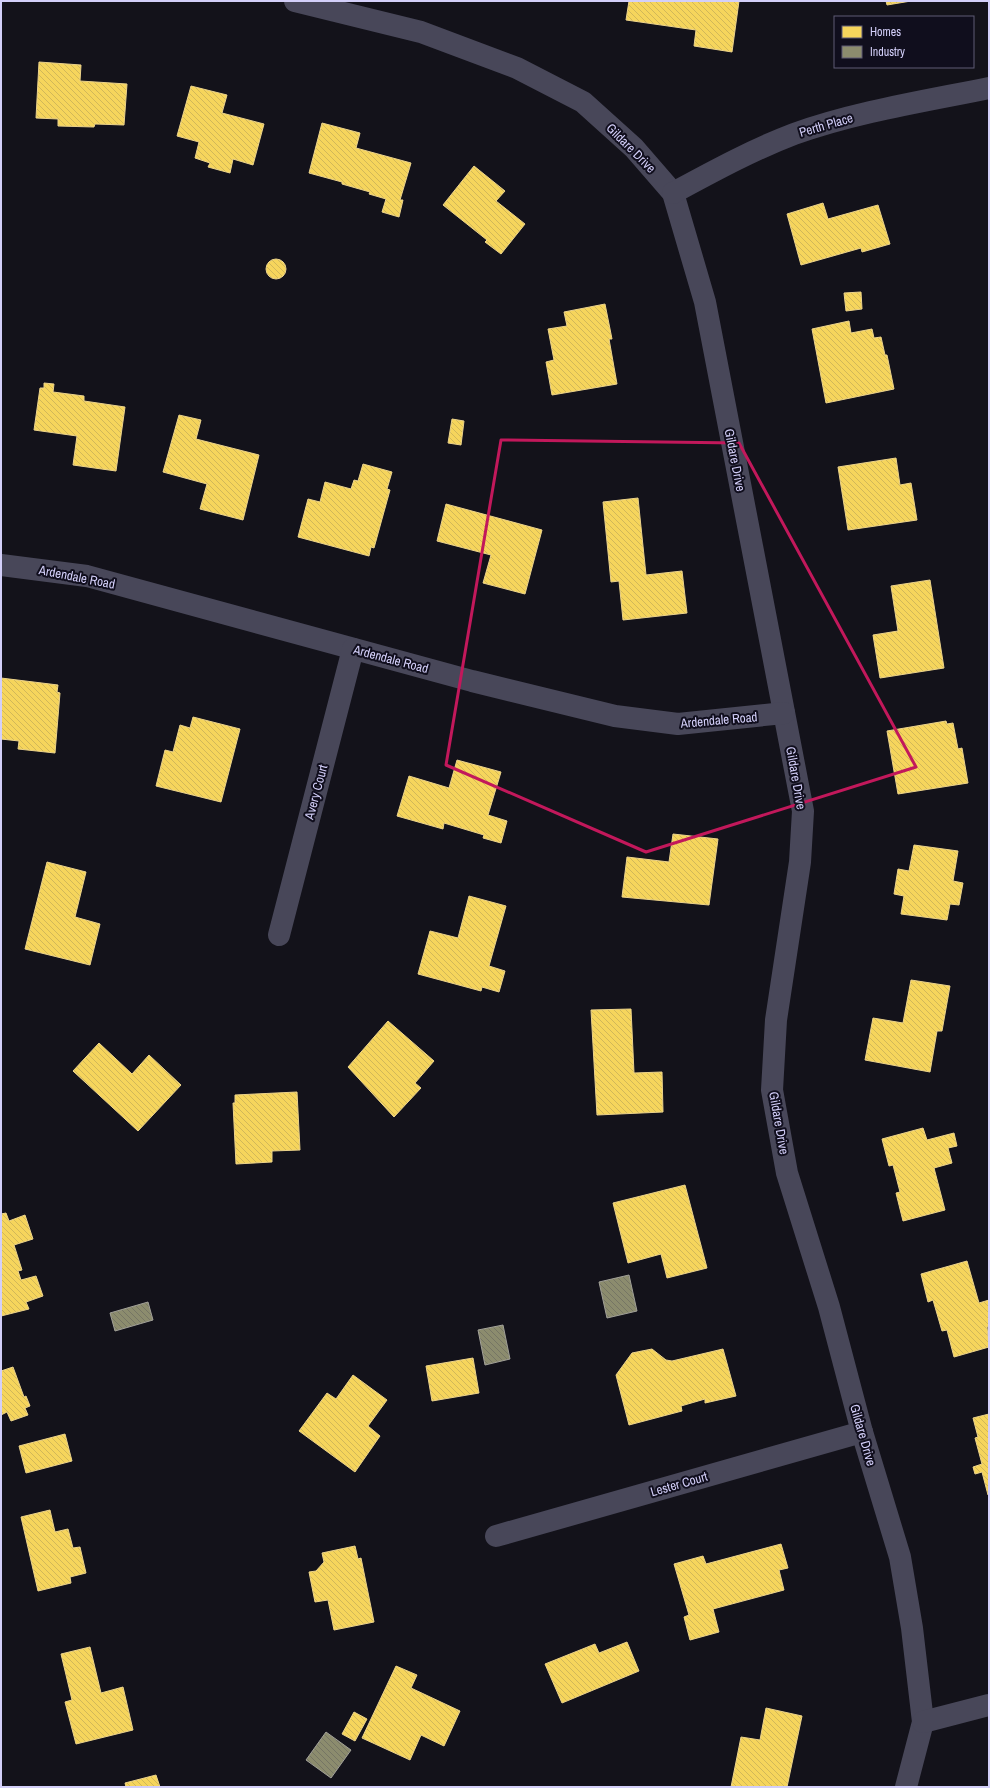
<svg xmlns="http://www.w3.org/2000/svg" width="990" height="1788" font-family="'Archivo Narrow',sans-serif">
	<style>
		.homes { fill: url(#homes-back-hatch); stroke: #ecd38b }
		.industry { fill: url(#industry-back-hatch); stroke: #a1a098 }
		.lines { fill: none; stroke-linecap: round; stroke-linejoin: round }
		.minor { stroke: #484759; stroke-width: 22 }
		.marked { fill: none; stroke: #c2185b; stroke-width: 3; stroke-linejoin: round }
		.labels { text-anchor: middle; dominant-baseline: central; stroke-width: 4; stroke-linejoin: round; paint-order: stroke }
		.street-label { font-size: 13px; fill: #d3cff9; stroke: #100e1d }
	</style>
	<defs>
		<pattern id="homes-back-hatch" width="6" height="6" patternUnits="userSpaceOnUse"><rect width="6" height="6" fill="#f6d55c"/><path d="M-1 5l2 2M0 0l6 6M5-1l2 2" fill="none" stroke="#d1b759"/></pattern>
		<pattern id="industry-back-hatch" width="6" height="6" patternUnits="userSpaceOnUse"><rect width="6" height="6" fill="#8c8c6e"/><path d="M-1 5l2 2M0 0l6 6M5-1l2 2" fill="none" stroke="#757564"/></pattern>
	</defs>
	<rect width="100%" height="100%" fill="#13121a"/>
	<g class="homes">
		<polygon points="629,1 739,1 732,52 694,46 696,30 626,20"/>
		<polygon points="886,1 911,1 887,5"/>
		<polygon points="39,62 81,65 80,81 127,84 124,125 95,124 94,127 58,126 58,119 36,118"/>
		<polygon points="191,86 227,95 222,113 264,124 253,165 233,159 230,173 208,167 210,163 195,158 199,142 177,136"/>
		<polygon points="322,123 360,133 356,148 411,163 400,200 403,200 399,217 382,212 386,199 369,194 370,192 342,184 342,182 309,173"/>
		<polygon points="474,166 505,191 496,201 525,224 501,254 485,242 487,240 443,205"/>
		<polygon points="823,203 828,219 878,205 890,244 862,252 861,248 801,265 787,214"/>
		<circle cx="276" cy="269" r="10"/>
		<polygon points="861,292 862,309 846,311 844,293"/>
		<polygon points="605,304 612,339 609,339 617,384 552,395 546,362 554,360 548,329 567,326 564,312"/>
		<polygon points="849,321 851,333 872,329 874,338 881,337 885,355 887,355 894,389 826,403 812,329"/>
		<polygon points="44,383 54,384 53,392 84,396 84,401 125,407 116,471 73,465 77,436 34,430 40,388 44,388"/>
		<polygon points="179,415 201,420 196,439 259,455 243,520 200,509 207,484 163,472"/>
		<polygon points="452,419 464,421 461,445 448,443"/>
		<polygon points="896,458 900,485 911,483 917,520 848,530 838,467"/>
		<polygon points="363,464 392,472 387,489 390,490 374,548 371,547 369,556 298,537 308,499 320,502 325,482 351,489 354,480 358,481"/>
		<polygon points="638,498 646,575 682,571 687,613 623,620 619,581 611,582 603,502"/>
		<polygon points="446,504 542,530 525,594 483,583 491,555 437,541"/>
		<polygon points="930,580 944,668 880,678 873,635 898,631 891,586"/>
		<polygon points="1,678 58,685 57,692 60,693 55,753 18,749 19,741 1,739"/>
		<polygon points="193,717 240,729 221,802 156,786 165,750 173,752 180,725 190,728"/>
		<polygon points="946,721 947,724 953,723 958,749 962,748 968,783 898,794 887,731"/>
		<polygon points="457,760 501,772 488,815 507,821 501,843 483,838 484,835 444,823 443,829 397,816 409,776 449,788"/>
		<polygon points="673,834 718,839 709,905 622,897 627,857 669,862"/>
		<polygon points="914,845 958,851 953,881 963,883 959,905 950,904 947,920 901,914 904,896 894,894 898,869 909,871"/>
		<polygon points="47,862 86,872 75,917 100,924 90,965 25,949"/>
		<polygon points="469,896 506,906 489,966 505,971 499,992 482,987 481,991 418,974 430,931 458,938"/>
		<polygon points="911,980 950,986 942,1031 937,1031 930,1072 865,1060 873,1018 903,1023"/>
		<polygon points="631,1009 634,1073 662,1072 663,1112 597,1115 591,1010"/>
		<polygon points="388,1021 434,1061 415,1083 421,1088 394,1117 348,1067"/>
		<polygon points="99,1043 132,1074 149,1055 181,1085 138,1131 73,1071"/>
		<polygon points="297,1092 300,1150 272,1151 272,1162 236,1164 233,1103 235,1103 235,1095"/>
		<polygon points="923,1128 927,1140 954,1133 957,1146 948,1148 952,1163 934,1168 945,1210 903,1221 896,1193 900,1192 893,1165 889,1166 882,1139"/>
		<polygon points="685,1185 707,1268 667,1278 661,1254 628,1263 613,1203"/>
		<polygon points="6,1213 9,1221 25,1215 33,1239 14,1245 22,1270 18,1271 21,1280 36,1276 43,1296 26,1302 29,1309 1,1316 1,1214"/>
		<polygon points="967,1261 979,1303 989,1300 989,1326 987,1327 989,1347 954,1357 947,1330 942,1331 933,1300 928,1302 921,1274"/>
		<polygon points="652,1349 666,1360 672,1361 723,1349 736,1396 705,1403 705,1399 681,1406 682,1411 629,1425 616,1375 632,1353"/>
		<polygon points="473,1358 479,1393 432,1401 426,1366"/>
		<polygon points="13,1367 24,1397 26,1396 30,1406 25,1408 28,1415 11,1421 7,1412 1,1415 1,1371"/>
		<polygon points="353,1375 387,1400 368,1426 380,1436 355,1472 299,1431 327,1393 336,1399"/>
		<polygon points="989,1414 989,1495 988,1495 982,1472 975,1474 973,1467 982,1464 975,1438 978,1437 973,1418"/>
		<polygon points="65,1434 72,1461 26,1473 19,1446"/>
		<polygon points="50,1510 55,1532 68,1529 73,1548 80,1547 86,1573 70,1577 71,1583 38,1591 21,1517"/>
		<polygon points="781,1544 788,1568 779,1570 784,1590 713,1609 719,1632 690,1640 684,1617 689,1615 674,1564 703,1556 706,1564"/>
		<polygon points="355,1546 358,1559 361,1558 374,1622 334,1630 328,1600 315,1602 309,1572 316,1571 324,1562 322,1553"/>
		<polygon points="627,1642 639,1671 562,1703 545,1664 595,1644 599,1653"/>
		<polygon points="90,1647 101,1693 123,1687 133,1730 76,1744 65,1702 72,1700 61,1654"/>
		<polygon points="396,1666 417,1675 411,1688 460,1711 444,1746 421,1735 410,1760 362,1738"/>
		<polygon points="766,1708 802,1716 787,1787 731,1787 741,1737 760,1740"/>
		<polygon points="354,1712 367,1719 355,1741 342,1734"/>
		<polygon points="156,1775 160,1787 126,1787 125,1783"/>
	</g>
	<g class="industry">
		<polygon points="629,1275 637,1311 607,1318 599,1282"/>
		<polygon points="148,1302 153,1320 115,1331 110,1313"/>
		<polygon points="503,1325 510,1359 485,1365 478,1330"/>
		<polygon points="326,1732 351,1750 331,1778 306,1760"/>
	</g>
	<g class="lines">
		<g class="minor">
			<polyline points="295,1 421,32 517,68 583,102 634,148 673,193 705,302 803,811 800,862 776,1020 772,1090 787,1173 829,1307 862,1432 900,1557 912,1628 923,1722 906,1787"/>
			<path d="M673,193C712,172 752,150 794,134C855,112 925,101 989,88"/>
			<polyline points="1,565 87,576 472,681 615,716 678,724 784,713"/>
			<polyline points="279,935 353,649"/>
			<polyline points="496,1536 862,1432"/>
			<polyline points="923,1722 989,1705"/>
		</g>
	</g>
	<path class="marked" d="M501,440L739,443L916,767L646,852L446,765Z"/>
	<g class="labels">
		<g class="street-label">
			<text transform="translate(826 125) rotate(-16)">Perth Place</text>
			<text transform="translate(631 148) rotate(45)">Gildare Drive</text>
			<text transform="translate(735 460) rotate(79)">Gildare Drive</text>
			<text transform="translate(77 577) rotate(11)">Ardendale Road</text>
			<text transform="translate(391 659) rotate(15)">Ardendale Road</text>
			<text transform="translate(719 720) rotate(-5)">Ardendale Road</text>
			<text transform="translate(796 778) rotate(80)">Gildare Drive</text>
			<text transform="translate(316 792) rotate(-75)">Avery Court</text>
			<text transform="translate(779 1123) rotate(80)">Gildare Drive</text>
			<text transform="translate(863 1435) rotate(74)">Gildare Drive</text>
			<text transform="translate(679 1484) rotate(-16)">Lester Court</text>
		</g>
	</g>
	<rect width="990" height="1788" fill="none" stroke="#d3cff9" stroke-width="4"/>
	<rect x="834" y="16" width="140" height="52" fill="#100e1d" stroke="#5e5b75"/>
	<rect x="842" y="26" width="20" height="12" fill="#f6d55c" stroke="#5e5b75"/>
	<text x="870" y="36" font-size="12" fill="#d3cff9">Homes</text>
	<rect x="842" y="46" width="20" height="12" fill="#8c8c6e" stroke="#5e5b75"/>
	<text x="870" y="56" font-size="12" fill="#d3cff9">Industry</text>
</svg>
